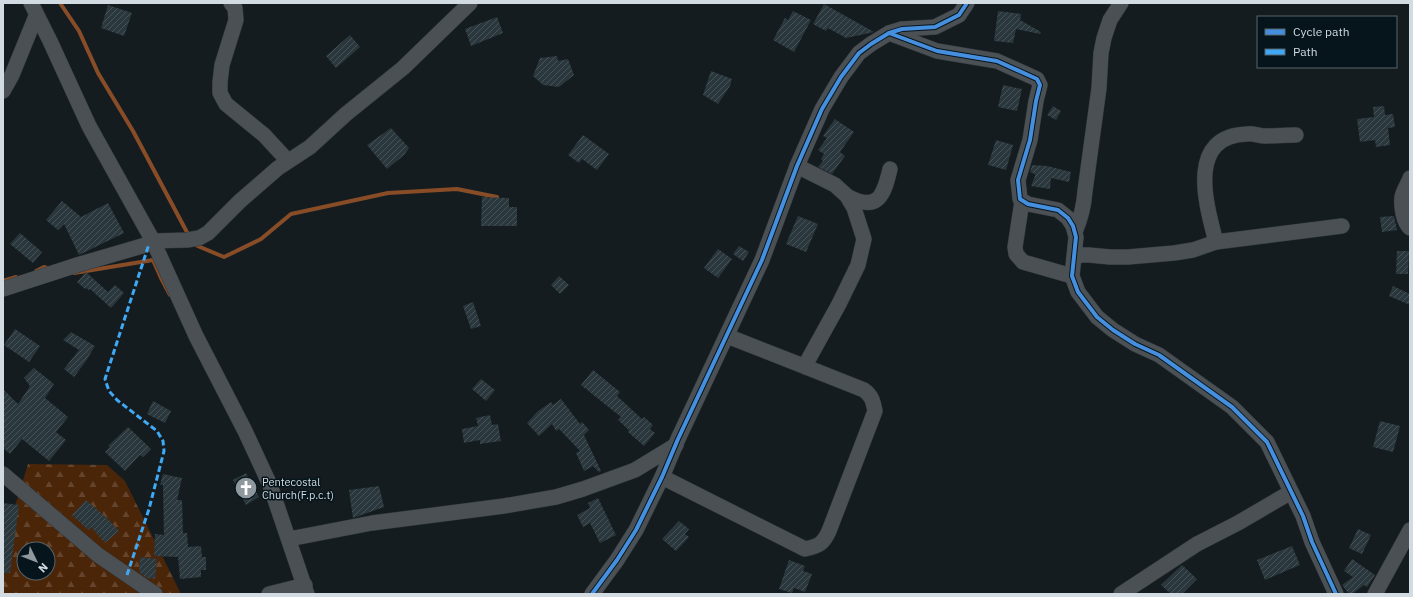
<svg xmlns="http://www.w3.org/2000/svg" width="1413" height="597" font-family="'IBM Plex Sans',sans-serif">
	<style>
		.forest { fill: url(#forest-firs); fill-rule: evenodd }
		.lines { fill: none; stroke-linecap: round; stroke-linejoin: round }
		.stream { stroke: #884d27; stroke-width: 4 }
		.building { fill: url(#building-hatch) }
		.minor-casing { stroke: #2f3539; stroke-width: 16 }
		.minor { stroke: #4a5053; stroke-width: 15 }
		.quiet { stroke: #3fa9f5; stroke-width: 3; stroke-dasharray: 6 3; stroke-linecap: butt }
		.cycleway-casing { stroke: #06151c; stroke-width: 6 }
		.cycleway { stroke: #468fdf; stroke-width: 4 }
		.labels { text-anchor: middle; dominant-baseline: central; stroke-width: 3; stroke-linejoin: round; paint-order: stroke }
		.poi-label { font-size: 11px; fill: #d1dbe1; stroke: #06151c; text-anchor: start }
	</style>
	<defs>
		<pattern id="forest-firs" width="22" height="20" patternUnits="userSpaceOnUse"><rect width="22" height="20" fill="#4b2508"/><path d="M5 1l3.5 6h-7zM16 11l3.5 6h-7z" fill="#64442c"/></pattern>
		<pattern id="building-hatch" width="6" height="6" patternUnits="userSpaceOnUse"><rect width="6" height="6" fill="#2a373c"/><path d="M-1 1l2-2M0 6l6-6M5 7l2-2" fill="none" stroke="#485358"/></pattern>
	</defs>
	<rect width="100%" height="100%" fill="#141c20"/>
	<path class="forest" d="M28,464L107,465L125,481L181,594H3V545ZM24,549H48V573H24Z"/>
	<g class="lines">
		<g class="stream">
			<polyline points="60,3 79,31 98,73 133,131 189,236"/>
			<polyline points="193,244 224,257 261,239 291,214 388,193 457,189 497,197"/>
			<polyline points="36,271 44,267 50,269"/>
			<polyline points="74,273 153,260 161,278 170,295"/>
			<polyline points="3,281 16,277"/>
		</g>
	</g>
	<g class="building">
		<polygon points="824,4 874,32 846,38 828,28 826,31 813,24"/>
		<polygon points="108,5 132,13 124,36 101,28"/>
		<polygon points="793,11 811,20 794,52 773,40 785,18 788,20"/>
		<polygon points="998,11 1021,14 1020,20 1041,32 1040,34 1016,29 1013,43 994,41"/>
		<polygon points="497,17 503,33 471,46 465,29"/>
		<polygon points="350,35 360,47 336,68 326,56"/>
		<polygon points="557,56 558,61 568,59 574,75 559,87 543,85 533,76 540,58"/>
		<polygon points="711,71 732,79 730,86 718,104 703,95"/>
		<polygon points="1003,85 1022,89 1017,111 998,107"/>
		<polygon points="1053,106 1061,111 1056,120 1047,115"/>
		<polygon points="1384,106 1385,115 1393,114 1395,127 1388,128 1390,145 1376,147 1375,140 1360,142 1357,119 1374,117 1373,107"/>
		<polygon points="835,119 854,132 840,152 845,156 832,174 818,167 823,161 821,159 824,154 818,150 827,138 823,136"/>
		<polygon points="391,128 409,148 404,155 387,169 367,145"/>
		<polygon points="583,135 609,154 597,170 582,159 579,163 568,155"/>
		<polygon points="996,140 1013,145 1006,170 988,165"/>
		<polygon points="1032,165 1047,166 1071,172 1069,182 1051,178 1050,189 1031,186 1035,176 1035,174 1030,172"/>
		<polygon points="482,197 509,198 509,207 517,207 517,226 481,226"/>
		<polygon points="62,201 81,217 108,203 124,233 79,255 64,224 58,230 46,220"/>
		<polygon points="798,216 818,224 806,252 786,244"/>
		<polygon points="1394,216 1397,230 1382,232 1380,217"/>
		<polygon points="20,233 42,252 33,263 10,244"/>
		<polygon points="739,246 749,252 743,261 733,254"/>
		<polygon points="718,249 732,259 718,278 704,268"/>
		<polygon points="1397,251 1409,251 1408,274 1396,274"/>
		<polygon points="86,272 108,292 115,285 124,293 111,308 90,289 89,290 86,288 85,289 77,282"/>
		<polygon points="559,276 569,285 560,294 551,285"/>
		<polygon points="1393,286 1410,294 1410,305 1389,296"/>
		<polygon points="473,302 481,326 471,329 463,306"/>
		<polygon points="15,329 40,346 29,362 4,345"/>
		<polygon points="71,332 95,346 86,361 74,377 64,369 79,350 63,340"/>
		<polygon points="34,368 54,384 45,398 68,417 56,432 66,440 49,461 22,439 10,454 3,448 3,389 18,404 30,386 24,378"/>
		<polygon points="593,370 620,392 617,396 642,419 644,417 653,425 650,429 655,433 644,446 628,432 629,430 618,420 621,417 581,385"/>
		<polygon points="481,379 495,390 486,401 472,389"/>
		<polygon points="561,399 580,424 582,422 589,430 584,435 601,471 599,472 593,466 584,471 576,453 580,451 559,429 556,431 552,424 539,436 527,423 538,411 551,402 553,405"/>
		<polygon points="153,401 171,411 165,423 147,414"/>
		<polygon points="490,415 492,425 498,424 501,441 480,444 480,440 464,443 462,429 478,426 476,418"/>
		<polygon points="1380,421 1400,426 1393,452 1373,447"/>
		<polygon points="128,427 151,449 143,457 140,455 125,471 105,452 110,447 108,446"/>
		<polygon points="246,473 259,497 246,505 233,480"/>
		<polygon points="163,474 182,478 177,500 182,500 183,533 187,533 188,547 201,546 202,557 206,557 206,570 201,570 201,577 180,579 178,557 154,556 155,534 164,535 163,485 160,485"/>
		<polygon points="379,486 384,507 353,518 349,490"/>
		<polygon points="598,498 616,535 600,543 590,523 583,527 577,515 590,508 588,503"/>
		<polygon points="86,500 108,519 119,531 105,543 91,527 88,530 72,515"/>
		<polygon points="3,503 19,505 10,573 3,573"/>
		<polygon points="679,521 689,529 685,534 689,537 676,551 662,539"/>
		<polygon points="1358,529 1371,535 1362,554 1349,548"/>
		<polygon points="1292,546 1300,565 1265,580 1257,560"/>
		<polygon points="140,557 157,559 155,579 147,578 139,572"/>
		<polygon points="1352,559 1375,575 1367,587 1364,585 1352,594 1349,594 1342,585 1353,577 1344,571"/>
		<polygon points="789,560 805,566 803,571 812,574 805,592 794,588 792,593 779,589"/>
		<polygon points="1182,565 1197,579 1182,594 1171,594 1161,585"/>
	</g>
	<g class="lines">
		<g class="minor-casing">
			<g id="minor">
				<polyline points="31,3 50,41 89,126 153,241 196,336 245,431 270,485 307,594"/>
				<polyline points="231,3 235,8 236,20 222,65 220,82 220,93 226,104 264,135 288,161"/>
				<polyline points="889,33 937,51 997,61 1037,79 1040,85 1036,101 1030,140 1018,180 1020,199 1028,204 1058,210 1068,218 1073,226 1076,237 1072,276 1078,292 1097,317 1113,330 1135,344 1159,355 1232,407 1267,442 1303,516 1312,542 1336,594"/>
				<polyline points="3,91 12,75 36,16"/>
				<path d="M1410,178C1408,184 1403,191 1402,197C1401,206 1403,222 1410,228"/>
				<path d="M847,196C878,213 884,195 890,169"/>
				<polyline points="1022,201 1015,247 1016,254 1023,262 1072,276"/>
				<path d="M1075,232C1081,218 1084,206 1085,191L1099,88L1101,53L1104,38L1110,20L1121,3"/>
				<path d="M1216,242C1206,204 1186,136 1247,134C1253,133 1259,136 1265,136C1276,136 1286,135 1296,135"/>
				<polyline points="1074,258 1081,255 1089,255 1110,257 1128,257 1174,253 1193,250 1216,242 1342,226"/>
				<polyline points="3,289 77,265 149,244 153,241 187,240 199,238 208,233 240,201 278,168 310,147 346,114 403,68 470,3"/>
				<polyline points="727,336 806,367"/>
				<polyline points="3,474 98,555 155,594"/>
				<path d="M662,477L805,549C819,546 823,544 829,531L875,411C873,401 872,396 864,390L806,367L808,360L839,304L858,265L864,239L854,208L847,196L835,185L797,166"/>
				<polyline points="289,539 372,523 504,506 556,497 583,489 635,470 676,445"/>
				<polyline points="269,594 305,585"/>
				<polyline points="592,594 617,560 636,530 662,477 678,439 762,260 797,166 822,109 841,77 859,53 871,44 889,33 902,29 935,27 959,15 967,3"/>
				<polyline points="1121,594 1197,544 1238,523 1291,492"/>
				<polyline points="1375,594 1410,530"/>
			</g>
		</g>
		<use href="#minor" class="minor"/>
		<polyline class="quiet" points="127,575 149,509 164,451 163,441 157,431 117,400 109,391 105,379 149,244"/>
		<g class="cycleway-casing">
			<g id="cycleway">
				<polyline points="889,33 937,51 997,61 1037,79 1040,85 1036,101 1030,140 1018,180 1020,199 1028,204 1058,210 1068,218 1073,226 1076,237 1072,276 1078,292 1097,317 1113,330 1135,344 1159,355 1232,407 1267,442 1303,516 1312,542 1336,594"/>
				<polyline points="592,594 617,560 636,530 662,477 678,439 762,260 797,166 822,109 841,77 859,53 871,44 889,33 902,29 935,27 959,15 967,3"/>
			</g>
		</g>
		<use href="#cycleway" class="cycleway"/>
	</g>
	<defs>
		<g id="church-disc" transform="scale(1.15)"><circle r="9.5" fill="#8f989d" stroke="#06151c"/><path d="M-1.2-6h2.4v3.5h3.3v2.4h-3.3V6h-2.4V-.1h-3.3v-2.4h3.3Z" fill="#fff"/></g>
	</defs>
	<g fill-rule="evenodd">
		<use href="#church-disc" x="246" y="488"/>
	</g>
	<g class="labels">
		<g class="poi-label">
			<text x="262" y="482">Pentecostal<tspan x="262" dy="13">Church(F.p.c.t)</tspan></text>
		</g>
	</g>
	<rect width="1413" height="597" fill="none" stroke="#d1dbe1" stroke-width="8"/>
	<rect x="1257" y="16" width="140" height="52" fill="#06151c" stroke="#57646b"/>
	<rect x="1265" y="29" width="20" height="6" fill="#468fdf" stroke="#57646b"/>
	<text x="1293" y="36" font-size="12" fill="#d1dbe1">Cycle path</text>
	<rect x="1265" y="49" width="20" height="6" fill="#3fa9f5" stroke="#57646b"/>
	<text x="1293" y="56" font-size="12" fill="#d1dbe1">Path</text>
	<g transform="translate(36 561) rotate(133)"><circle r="19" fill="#06151c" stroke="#57646b"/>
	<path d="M0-3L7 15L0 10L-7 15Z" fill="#8f989d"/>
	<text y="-6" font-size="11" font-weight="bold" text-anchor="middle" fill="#d1dbe1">N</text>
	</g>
</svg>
